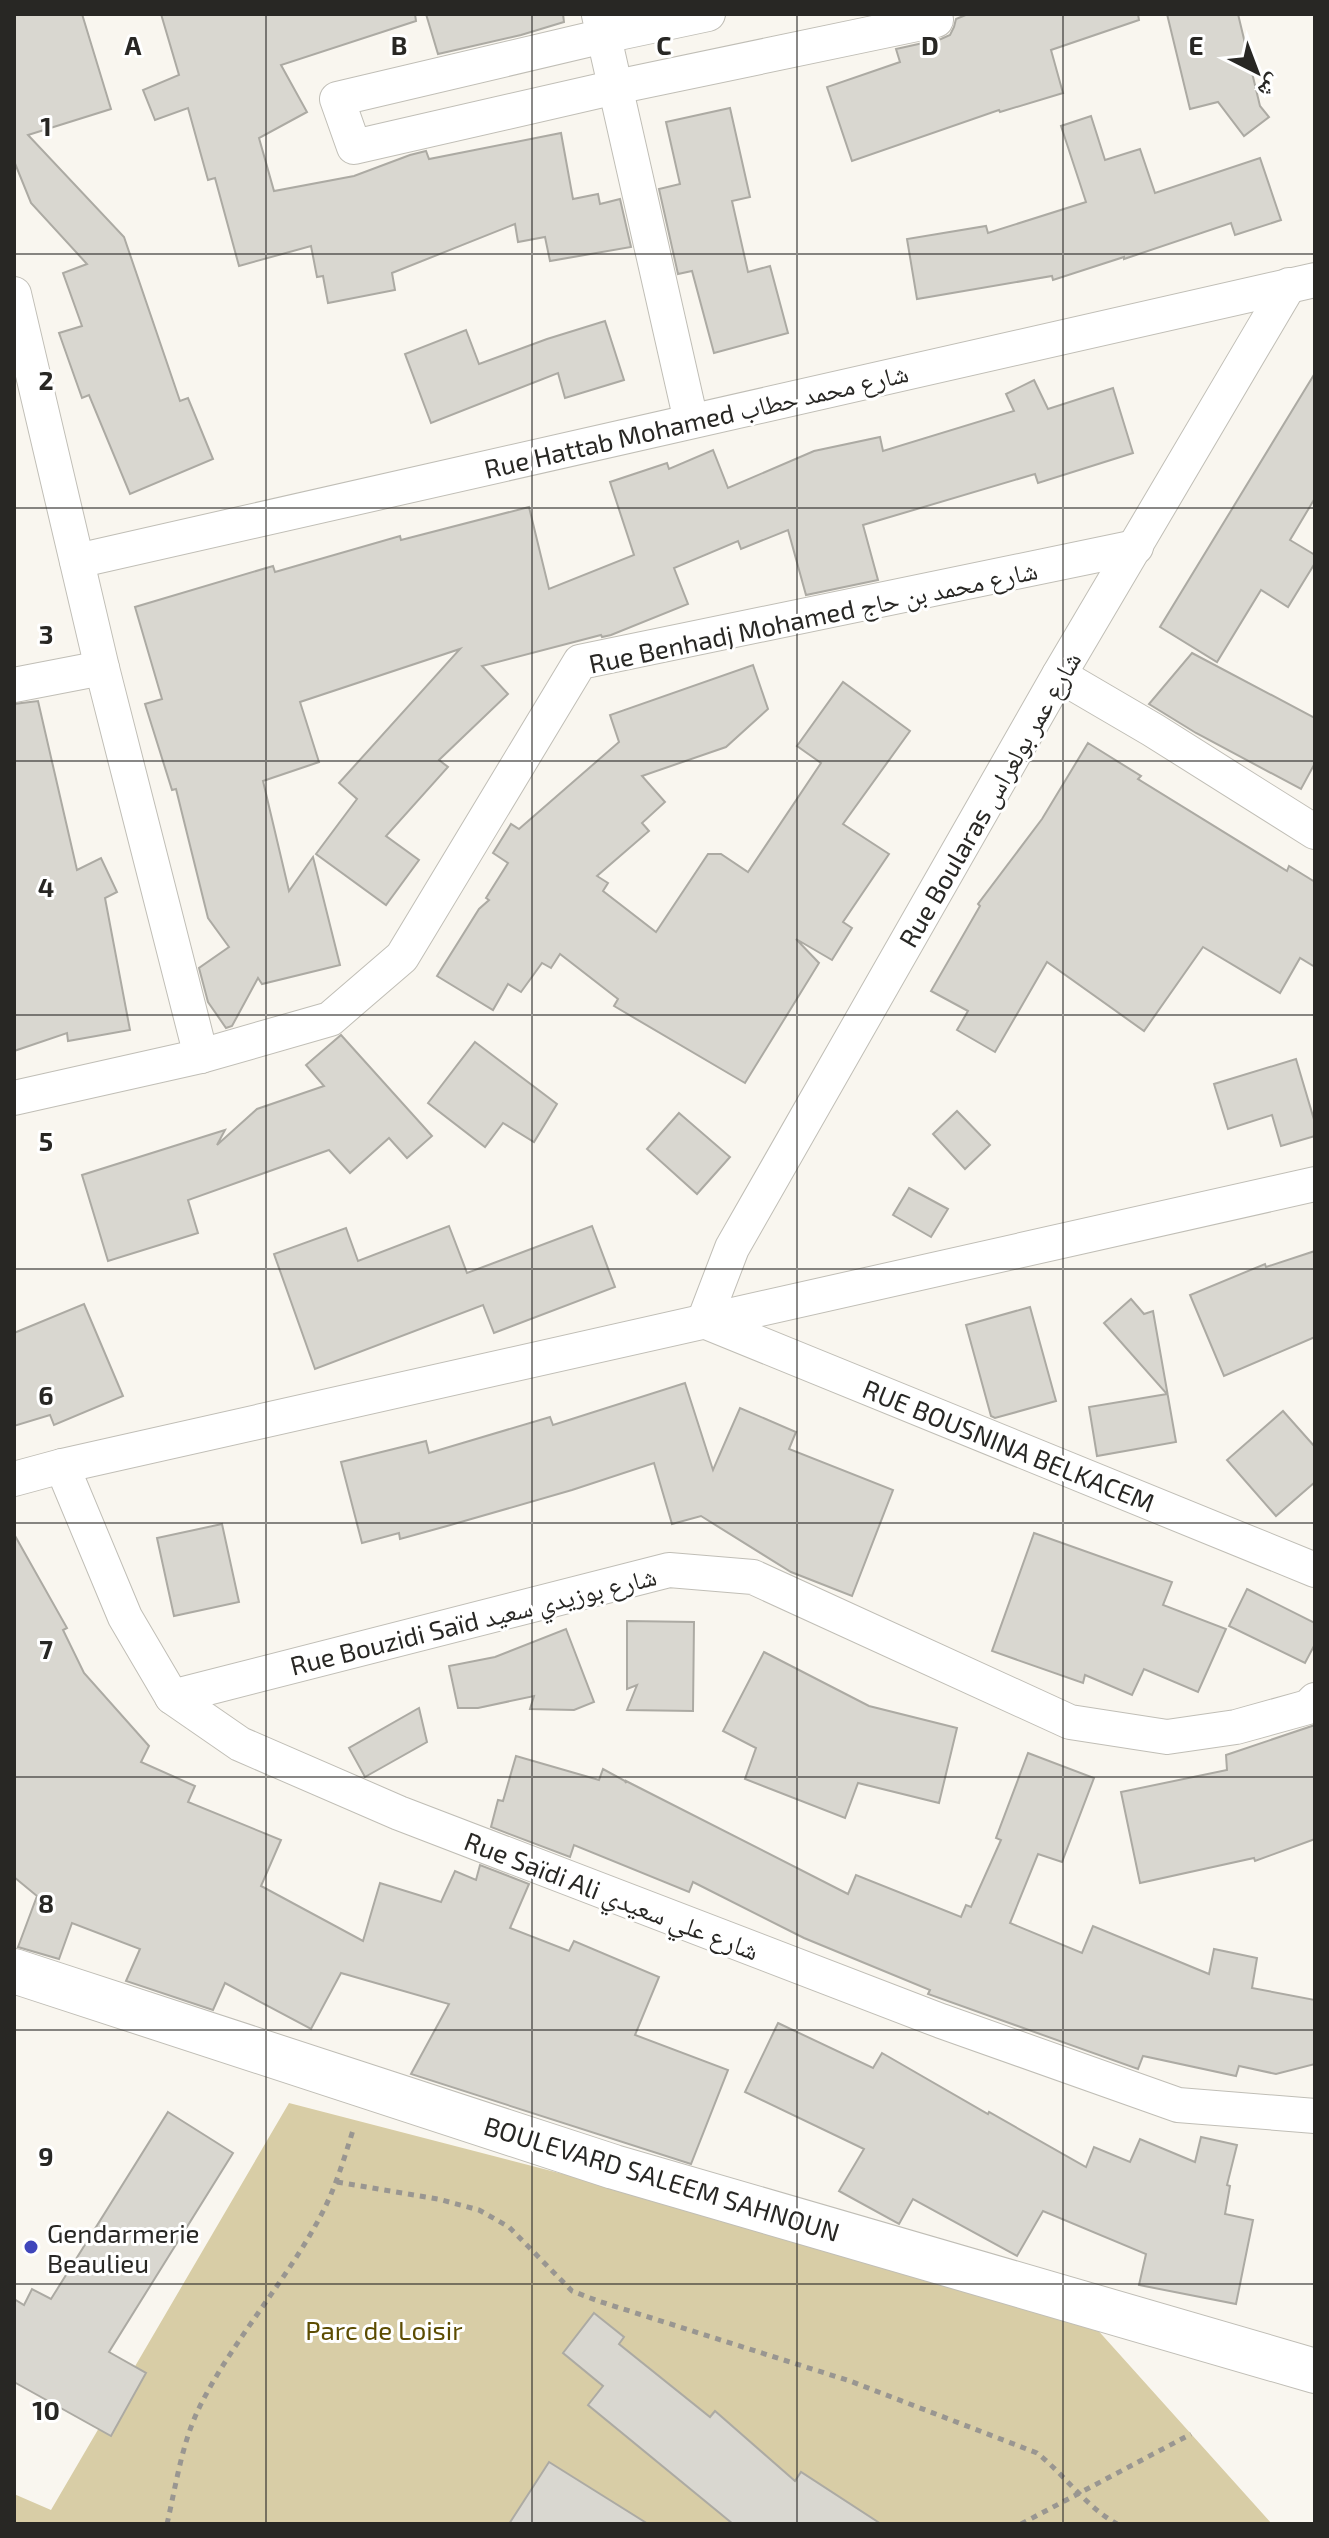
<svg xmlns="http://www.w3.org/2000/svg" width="1329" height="2538" font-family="'Exo 2','Noto Naskh Arabic',sans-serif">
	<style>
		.green { fill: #d8cda6 }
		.building { fill: #d9d7d0; stroke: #acaaa3; stroke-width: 2 }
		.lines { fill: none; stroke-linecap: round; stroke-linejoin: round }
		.street-casing { stroke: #c0beb6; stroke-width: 36 }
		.secondary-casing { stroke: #c0beb6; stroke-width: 46 }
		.path { stroke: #999691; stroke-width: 5; stroke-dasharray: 6 6; stroke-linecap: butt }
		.street { stroke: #fff; stroke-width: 34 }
		.secondary { stroke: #fff; stroke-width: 44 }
		.grid { fill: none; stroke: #282724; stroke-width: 2; stroke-opacity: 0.55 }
		.poi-dot { fill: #4046bb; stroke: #fff; stroke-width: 3 }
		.labels { text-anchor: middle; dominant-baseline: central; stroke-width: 6; stroke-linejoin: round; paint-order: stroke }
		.street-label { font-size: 26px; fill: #282724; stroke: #fff }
		.poi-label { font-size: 26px; fill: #282724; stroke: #fff; text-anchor: start }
		.park-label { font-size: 26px; fill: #5c4c02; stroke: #fff }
		.grid-label { font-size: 26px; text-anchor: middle; font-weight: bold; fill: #282724; stroke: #fff; stroke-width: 6; stroke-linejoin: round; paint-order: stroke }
	</style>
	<rect width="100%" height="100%" fill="#f9f6ef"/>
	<polygon class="green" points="289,2103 1077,2307 1272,2524 14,2524 14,2494 51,2510"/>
	<g class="building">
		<polygon points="14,14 82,14 111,109 28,135 124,237 180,401 188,398 213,459 130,494 89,395 82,398 59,333 82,326 63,273 87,264 31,203 14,161"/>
		<polygon points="161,14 415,14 416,21 281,65 307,112 259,138 274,191 354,176 410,155 426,151 429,159 561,133 573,199 598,194 600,204 620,199 631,247 550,261 545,237 518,242 515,224 392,273 395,290 328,303 323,276 317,277 311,246 239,266 215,178 208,180 188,108 155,120 143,90 179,75"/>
		<polygon points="426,14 563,14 564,22 521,35 438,54"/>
		<polygon points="968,14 1138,14 1139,20 1051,50 1063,93 1000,112 999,110 852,161 827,87 900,62 896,49 941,39 950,35 954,27 956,19"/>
		<polygon points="1167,14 1238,14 1260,106 1269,117 1244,136 1218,102 1190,109"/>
		<polygon points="730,108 750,197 732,201 748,272 770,266 788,333 714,353 692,271 678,274 659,189 680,184 666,122"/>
		<polygon points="1091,116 1105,160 1140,149 1155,193 1260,158 1281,220 1235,235 1231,223 1124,259 1124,257 1053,280 1052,276 917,299 907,239 986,226 988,233 1086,202 1061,126"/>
		<polygon points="605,321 624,380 565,398 558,373 431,423 405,354 466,330 479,364 547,339"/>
		<polygon points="1315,373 1315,498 1290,540 1315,555 1315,563 1288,607 1261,590 1217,662 1160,627"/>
		<polygon points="1034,380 1048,409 1113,388 1133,453 1038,483 1035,474 863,525 878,580 806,595 788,530 741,549 738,541 674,568 688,604 611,635 602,637 601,635 482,666 508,694 439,760 448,767 386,836 419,860 386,905 316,854 357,799 339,783 460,649 300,702 319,762 263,781 289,891 313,857 340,965 262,984 258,978 232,1026 226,1028 208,1002 199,968 229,947 208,918 176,789 172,790 145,704 162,699 135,607 273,566 275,572 400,536 401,540 529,507 549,589 634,555 610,482 667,463 669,469 713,450 728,488 814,451 880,437 883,451 1014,411 1006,394"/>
		<polygon points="1192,653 1315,718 1315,763 1301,789 1196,733 1149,704"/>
		<polygon points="753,665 768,709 726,747 642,776 665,802 642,823 649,831 597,876 608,883 603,891 656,932 708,854 721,854 748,872 821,763 797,746 843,682 910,731 843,824 889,854 843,922 852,928 832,960 796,939 819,963 745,1083 614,1006 618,999 560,954 551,968 542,963 521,992 508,984 493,1010 437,976 479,909 489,900 486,898 508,863 493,853 511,824 519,829 619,742 610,715"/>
		<polygon points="38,701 77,870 101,858 117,892 105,898 130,1030 68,1041 67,1033 14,1051 14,704"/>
		<polygon points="1088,743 1141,776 1138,779 1287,871 1289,866 1315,882 1315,967 1300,958 1280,993 1203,947 1144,1031 1047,962 995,1052 957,1030 968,1011 931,991 980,906 978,904 1042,819"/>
		<polygon points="341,1035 432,1136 407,1158 389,1138 350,1173 329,1150 188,1200 198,1233 108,1261 82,1175 225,1130 217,1145 257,1109 324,1086 306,1065"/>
		<polygon points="475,1042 557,1104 534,1142 503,1123 485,1147 428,1103"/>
		<polygon points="1296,1059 1315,1123 1315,1136 1281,1146 1272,1115 1228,1129 1214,1084"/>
		<polygon points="957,1111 990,1145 965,1169 933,1134"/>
		<polygon points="679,1113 730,1157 697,1194 647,1149"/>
		<polygon points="909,1188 948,1209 931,1237 893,1215"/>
		<polygon points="449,1226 467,1273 592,1226 615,1287 494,1333 483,1305 315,1369 274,1254 346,1228 358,1261"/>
		<polygon points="1315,1251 1315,1337 1224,1376 1190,1295 1265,1264 1266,1267"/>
		<polygon points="1131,1299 1144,1314 1153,1311 1176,1442 1097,1456 1089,1407 1167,1394 1104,1323"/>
		<polygon points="84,1304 123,1396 54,1425 50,1415 14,1426 14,1333"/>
		<polygon points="1030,1307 1056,1401 995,1418 991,1416 966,1325"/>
		<polygon points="685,1383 713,1470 740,1408 796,1432 789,1449 893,1490 852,1596 791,1572 701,1516 672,1524 654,1463 572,1490 447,1526 400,1539 399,1533 362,1543 341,1462 426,1441 429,1453 550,1417 553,1425"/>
		<polygon points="1283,1411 1315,1447 1315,1482 1276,1516 1227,1460"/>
		<polygon points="222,1524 239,1602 174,1616 157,1538"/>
		<polygon points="1034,1533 1172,1582 1163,1605 1226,1629 1198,1692 1144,1669 1132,1695 1085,1675 1083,1683 992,1651"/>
		<polygon points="14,1534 67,1628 63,1630 84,1673 149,1746 141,1762 195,1786 188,1802 281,1840 261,1886 363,1941 380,1883 441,1902 455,1871 476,1880 480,1865 529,1884 510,1928 569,1951 574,1941 659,1977 635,2035 728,2070 691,2164 411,2074 449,2004 341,1973 311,2029 225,1983 213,2010 126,1981 140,1949 72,1923 59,1959 18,1947 37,1896 14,1877"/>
		<polygon points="1247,1589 1315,1623 1315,1644 1305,1663 1229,1626"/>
		<polygon points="627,1621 694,1622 693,1711 627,1710 637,1685 627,1689"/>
		<polygon points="566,1629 594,1702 574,1710 530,1709 534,1696 478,1708 458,1708 449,1666 495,1657"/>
		<polygon points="764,1652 869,1706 957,1728 939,1803 858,1783 845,1818 745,1779 756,1748 723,1731"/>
		<polygon points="419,1708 427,1742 365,1777 349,1748"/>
		<polygon points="1315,1725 1315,1839 1255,1861 1254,1858 1140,1883 1121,1792 1227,1770 1226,1755"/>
		<polygon points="1028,1753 1094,1778 1062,1862 1038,1854 1010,1923 1082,1953 1093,1926 1209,1974 1214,1949 1257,1958 1252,1988 1315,2000 1315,2064 1276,2074 1239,2066 1236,2076 1143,2056 1138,2069 928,1994 930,1990 804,1938 693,1882 689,1892 574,1845 570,1857 491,1827 498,1800 503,1801 516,1756 599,1780 603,1769 625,1781 626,1783 626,1781 848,1894 856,1875 961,1917 966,1905 971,1907 1001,1840 996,1838"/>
		<polygon points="778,2023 873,2068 882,2053 988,2114 989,2112 1086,2167 1094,2147 1130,2162 1140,2139 1195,2162 1201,2137 1237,2145 1227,2185 1230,2186 1225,2214 1253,2220 1236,2304 1139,2285 1146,2254 1043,2211 1017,2256 913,2199 899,2224 839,2191 864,2149 745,2092"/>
		<polygon points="168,2112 233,2153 109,2352 146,2373 111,2436 14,2382 14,2299 24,2305 32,2289 51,2299"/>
		<polygon points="594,2313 624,2337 619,2344 710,2417 715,2411 795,2481 801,2472 881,2524 733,2524 588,2405 603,2386 563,2353"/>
		<polygon points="549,2462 648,2524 509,2524"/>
	</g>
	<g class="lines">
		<g class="street-casing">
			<g id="street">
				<polyline points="708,14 604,36 337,99 354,147 616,87 936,20 935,14"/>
				<polyline points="599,15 691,421"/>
				<polyline points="1289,285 1059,675 732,1248 704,1321 1315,1570"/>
				<polyline points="14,294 102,668 201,1056"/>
				<polyline points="77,561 1315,280"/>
				<polyline points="1059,675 1153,730 1315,832"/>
				<polyline points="14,685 102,668"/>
				<polyline points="14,1098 201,1056 330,1019 402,957 580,662 1136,547"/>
				<polyline points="62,1466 125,1617 172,1697 240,1744 399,1813 941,2021 1178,2105 1315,2116"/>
				<polyline points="14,1479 62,1466 1315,1184"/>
				<polyline points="172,1697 669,1570 753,1577 1070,1722 1167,1737 1236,1727 1308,1707 1315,1700"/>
			</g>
		</g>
		<g class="secondary-casing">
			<polyline id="secondary" points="14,1971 614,2167 1315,2371"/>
		</g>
		<g class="path">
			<path d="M337,2182L438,2199L479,2210L509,2227L572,2291L598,2301L850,2381L1037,2453C1065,2475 1085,2506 1117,2524"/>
			<path d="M167,2524C176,2485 182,2442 200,2406C233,2340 284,2284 319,2219C335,2190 344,2159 354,2127"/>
			<polyline points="1021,2524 1191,2434"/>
		</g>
		<use href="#street" class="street"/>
		<use href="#secondary" class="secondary"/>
	</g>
	<path class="grid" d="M266,14V2524M532,14V2524M797,14V2524M1063,14V2524M14,254H1315M14,508H1315M14,761H1315M14,1015H1315M14,1269H1315M14,1523H1315M14,1777H1315M14,2030H1315M14,2284H1315"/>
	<circle class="poi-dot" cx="31" cy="2247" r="8"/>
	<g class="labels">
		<g class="street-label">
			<text transform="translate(696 420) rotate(-13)">Rue Hattab Mohamed شارع محمد حطاب</text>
			<text transform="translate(813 616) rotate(-12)">Rue Benhadj Mohamed شارع محمد بن حاج</text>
			<text transform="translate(989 799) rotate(-60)">Rue Boularas شارع عمر بولعراس</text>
			<text transform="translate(1009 1445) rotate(22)">RUE BOUSNINA BELKACEM</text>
			<text transform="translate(473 1620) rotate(-14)">Rue Bouzidi Saïd شارع بوزيدي سعيد</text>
			<text transform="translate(612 1895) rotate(21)">Rue Saïdi Ali شارع علي سعيدي</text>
			<text transform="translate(662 2178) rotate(17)">BOULEVARD SALEEM SAHNOUN</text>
		</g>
		<g class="poi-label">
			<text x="47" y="2232">Gendarmerie<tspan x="47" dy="30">Beaulieu</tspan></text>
		</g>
		<g class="park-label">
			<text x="384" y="2329">Parc de Loisir</text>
		</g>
	</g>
	<g class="grid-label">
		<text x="133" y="55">A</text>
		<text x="399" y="55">B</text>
		<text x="664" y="55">C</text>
		<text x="930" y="55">D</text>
		<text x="1196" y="55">E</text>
		<text x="46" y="136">1</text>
		<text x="46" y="390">2</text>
		<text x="46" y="644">3</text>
		<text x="46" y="897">4</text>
		<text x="46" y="1151">5</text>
		<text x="46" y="1405">6</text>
		<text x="46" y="1659">7</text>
		<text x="46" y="1913">8</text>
		<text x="46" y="2166">9</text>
		<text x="46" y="2420">10</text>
	</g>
	<rect width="1329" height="2538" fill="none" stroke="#282724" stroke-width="32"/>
	<g transform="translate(1257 72) rotate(138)" stroke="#ffffff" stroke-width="6" paint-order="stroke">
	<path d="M0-6L14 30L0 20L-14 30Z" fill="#282724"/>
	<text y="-12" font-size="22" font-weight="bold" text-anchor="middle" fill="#282724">ش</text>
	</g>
</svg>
